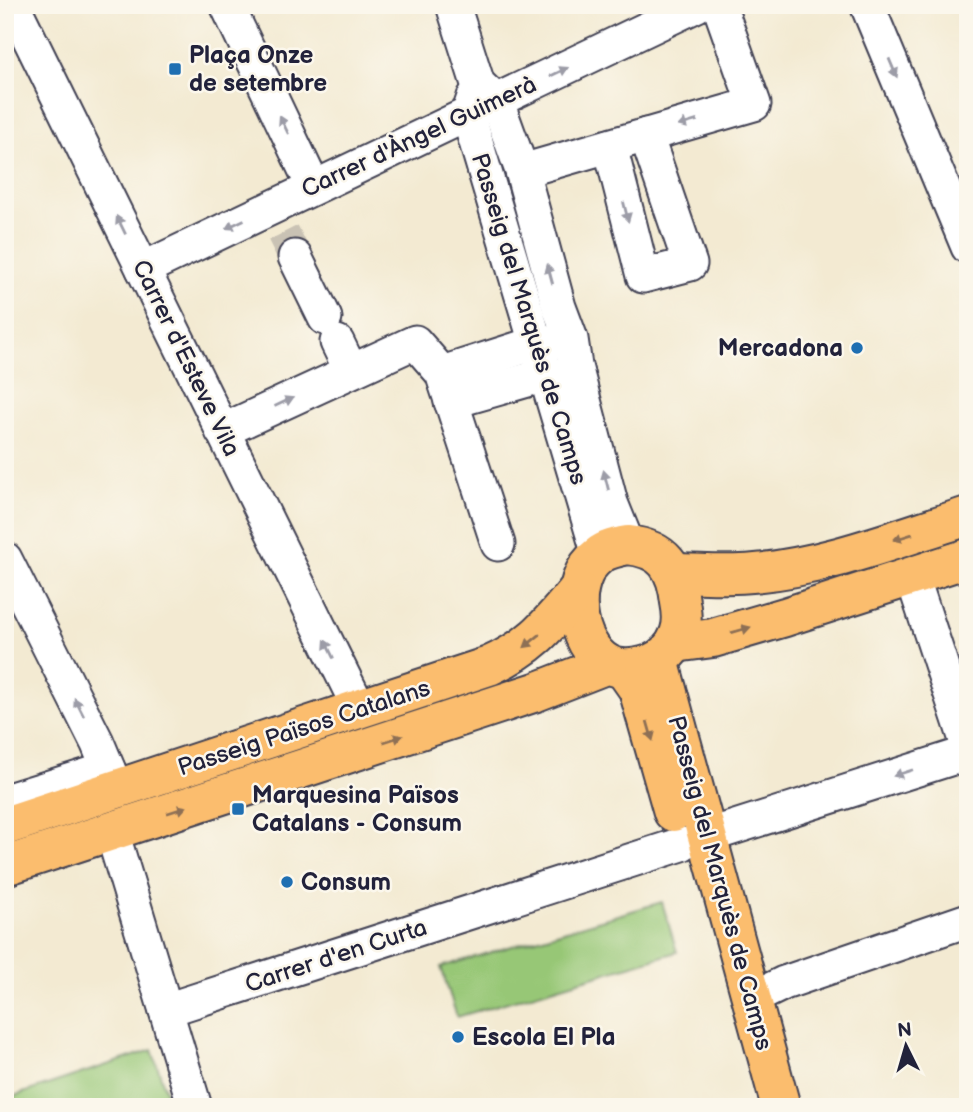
<svg xmlns="http://www.w3.org/2000/svg" width="973" height="1112" font-family="'Balsamiq Sans',sans-serif">
	<style>
		.green { fill: #97c776; stroke: #5c7458; stroke-width: 2 }
		.lines { fill: none; stroke-linecap: round; stroke-linejoin: round }
		.minor-tunnel { stroke: #c9c2b4; stroke-width: 33; stroke-dasharray: 33 17; stroke-linecap: butt }
		.minor-casing { stroke: #414052; stroke-width: 37 }
		.major-casing { stroke: #414052; stroke-width: 42 }
		.minor { stroke: #fff; stroke-width: 33 }
		.major { stroke: #fbbd6e; stroke-width: 38 }
		.oneway { fill: #9c9ca7 }
		.oneway2 { fill: #8e7054 }
		.poi-dot { fill: #1f6fb2; stroke: #fbf7ec; stroke-width: 2.5 }
		.labels { text-anchor: middle; dominant-baseline: central; stroke-width: 5; stroke-linejoin: round; paint-order: stroke }
		.poi-label { font-size: 24px; font-weight: bold; fill: #22223b; stroke: #fbf7ec; text-anchor: start }
		.street-label { font-size: 24px; fill: #22223b; stroke: #fbf7ec }
	</style>
	<rect width="100%" height="100%" fill="#fbf7ec"/>
	<filter id="ink" filterUnits="userSpaceOnUse"><feTurbulence type="fractalNoise" baseFrequency=".0143" numOctaves="2"/><feDisplacementMap in="SourceGraphic" scale="14" xChannelSelector="R" yChannelSelector="G"/><feConvolveMatrix kernelMatrix="1 2 1 2 8 2 1 2 1" color-interpolation-filters="sRGB"/></filter>
	<filter id="wash" filterUnits="userSpaceOnUse"><feTurbulence type="fractalNoise" baseFrequency=".00686" numOctaves="4" result="noise"/><feDisplacementMap in="SourceGraphic" scale="28" xChannelSelector="R" yChannelSelector="G"/><feGaussianBlur stdDeviation="1.57" result="paint"/><feColorMatrix in="noise" values="0 0 0 0 0 0 0 0 0 0 0 0 0 0 0 0 0 1.4 0 .05"/><feComposite in="paint" operator="in"/></filter>
	<g filter="url(#wash)">
		<rect width="100%" height="100%" fill="#f3ead2"/>
		<g class="green">
			<polygon points="662,902 677,952 457,1017 441,967"/>
			<polygon points="152,1050 171,1107 5,1107 5,1099"/>
		</g>
	</g>
	<g filter="url(#ink)">
		<g class="lines">
			<polyline class="minor-tunnel" points="283,233 295,257"/>
			<g class="minor-casing">
				<g id="minor">
					<polyline points="13,5 360,710"/>
					<polyline points="227,5 313,186"/>
					<polyline points="453,5 478,84 497,102 522,171 559,307 571,339 575,366 611,503 628,545"/>
					<polyline points="867,5 968,247"/>
					<polyline points="474,97 468,115 599,555"/>
					<polyline points="610,146 643,276 690,264 646,135"/>
					<polyline points="522,171 754,104 719,5"/>
					<polyline points="295,257 325,318"/>
					<polyline points="143,269 697,5"/>
					<polyline points="337,342 351,371"/>
					<polyline points="442,373 536,343 558,341"/>
					<polyline points="451,402 545,375"/>
					<polyline points="222,431 415,342 442,373 498,544"/>
					<polyline points="5,559 97,742 117,790"/>
					<polyline points="912,576 968,746"/>
					<polyline points="5,801 108,769"/>
					<polyline points="112,832 195,1107"/>
					<polyline points="707,836 968,753"/>
					<polyline points="751,999 784,983 968,920"/>
					<polyline points="166,1010 682,844"/>
				</g>
			</g>
			<g class="major-casing">
				<g id="major">
					<path d="M628,545C664,549 676,567 680,602C682,612 683,624 679,634C675,647 663,659 650,664C637,668 621,671 608,664C574,645 566,580 598,556C606,549 617,547 628,545Z"/>
					<path d="M673,573C700,573 728,576 754,573C828,566 898,538 968,516"/>
					<polyline points="675,643 713,638 785,617 968,558"/>
					<polyline points="659,660 781,1107"/>
					<polyline points="624,669 638,689 673,812"/>
					<path d="M5,826L489,666C532,647 548,626 578,590"/>
					<polyline points="5,866 536,692 608,664"/>
				</g>
			</g>
			<use href="#minor" class="minor"/>
			<use href="#major" class="major"/>
		</g>
		<defs><path id="oneway-solid" d="M-6-.8H1V-3.2L6.5 0L1 3.2V.8H-6Z" transform="scale(1.75)"/></defs>
		<g class="oneway">
			<use href="#oneway-solid" transform="translate(893 68) rotate(67)"/>
			<use href="#oneway-solid" transform="translate(559 72) rotate(-26)"/>
			<use href="#oneway-solid" transform="translate(688 123) rotate(164)"/>
			<use href="#oneway-solid" transform="translate(284 125) rotate(-116)"/>
			<use href="#oneway-solid" transform="translate(626 212) rotate(76)"/>
			<use href="#oneway-solid" transform="translate(235 224) rotate(154)"/>
			<use href="#oneway-solid" transform="translate(121 225) rotate(-116)"/>
			<use href="#oneway-solid" transform="translate(550 274) rotate(-105)"/>
			<use href="#oneway-solid" transform="translate(284 402) rotate(-25)"/>
			<use href="#oneway-solid" transform="translate(606 480) rotate(-104)"/>
			<use href="#oneway-solid" transform="translate(329 649) rotate(-116)"/>
			<use href="#oneway-solid" transform="translate(79 707) rotate(-117)"/>
			<use href="#oneway-solid" transform="translate(903 773) rotate(162)"/>
		</g>
		<g class="oneway2">
			<use href="#oneway-solid" transform="translate(903 537) rotate(163)"/>
			<use href="#oneway-solid" transform="translate(741 630) rotate(-16)"/>
			<use href="#oneway-solid" transform="translate(532 641) rotate(141)"/>
			<use href="#oneway-solid" transform="translate(650 731) rotate(74)"/>
			<use href="#oneway-solid" transform="translate(393 739) rotate(-18)"/>
			<use href="#oneway-solid" transform="translate(177 810) rotate(-18)"/>
		</g>
	</g>
	<g class="poi-dot">
		<rect x="168" y="62" width="14" height="14" rx="3.5"/>
		<circle cx="857" cy="348" r="7"/>
		<rect x="231" y="802" width="14" height="14" rx="3.5"/>
		<circle cx="287" cy="882" r="7"/>
		<circle cx="458" cy="1037" r="7"/>
	</g>
	<g class="labels">
		<g class="poi-label">
			<text x="189" y="55">Plaça Onze<tspan x="189" dy="28">de setembre</tspan></text>
			<text x="843" y="348" text-anchor="end">Mercadona</text>
			<text x="252" y="795">Marquesina Països<tspan x="252" dy="28">Catalans - Consum</tspan></text>
			<text x="301" y="882">Consum</text>
			<text x="472" y="1037">Escola El Pla</text>
		</g>
		<g class="street-label">
			<text transform="translate(419 137) rotate(-25)">Carrer d'Àngel Guimerà</text>
			<text transform="translate(529 319) rotate(73)">Passeig del Marquès de Camps</text>
			<text transform="translate(186 358) rotate(64)">Carrer d'Esteve Vila</text>
			<text transform="translate(304 728) rotate(-18)">Passeig Països Catalans</text>
			<text transform="translate(720 883) rotate(75)">Passeig del Marquès de Camps</text>
			<text transform="translate(336 956) rotate(-18)">Carrer d'en Curta</text>
		</g>
	</g>
	<rect width="973" height="1112" fill="none" stroke="#fbf7ec" stroke-width="28"/>
	<g transform="translate(906 1046) rotate(355)" stroke="#fbf7ec" stroke-width="5" paint-order="stroke">
	<path d="M0-5L12 26L0 18L-12 26Z" fill="#22223b"/>
	<text y="-10" font-size="19" font-weight="bold" text-anchor="middle" fill="#22223b">N</text>
	</g>
</svg>
